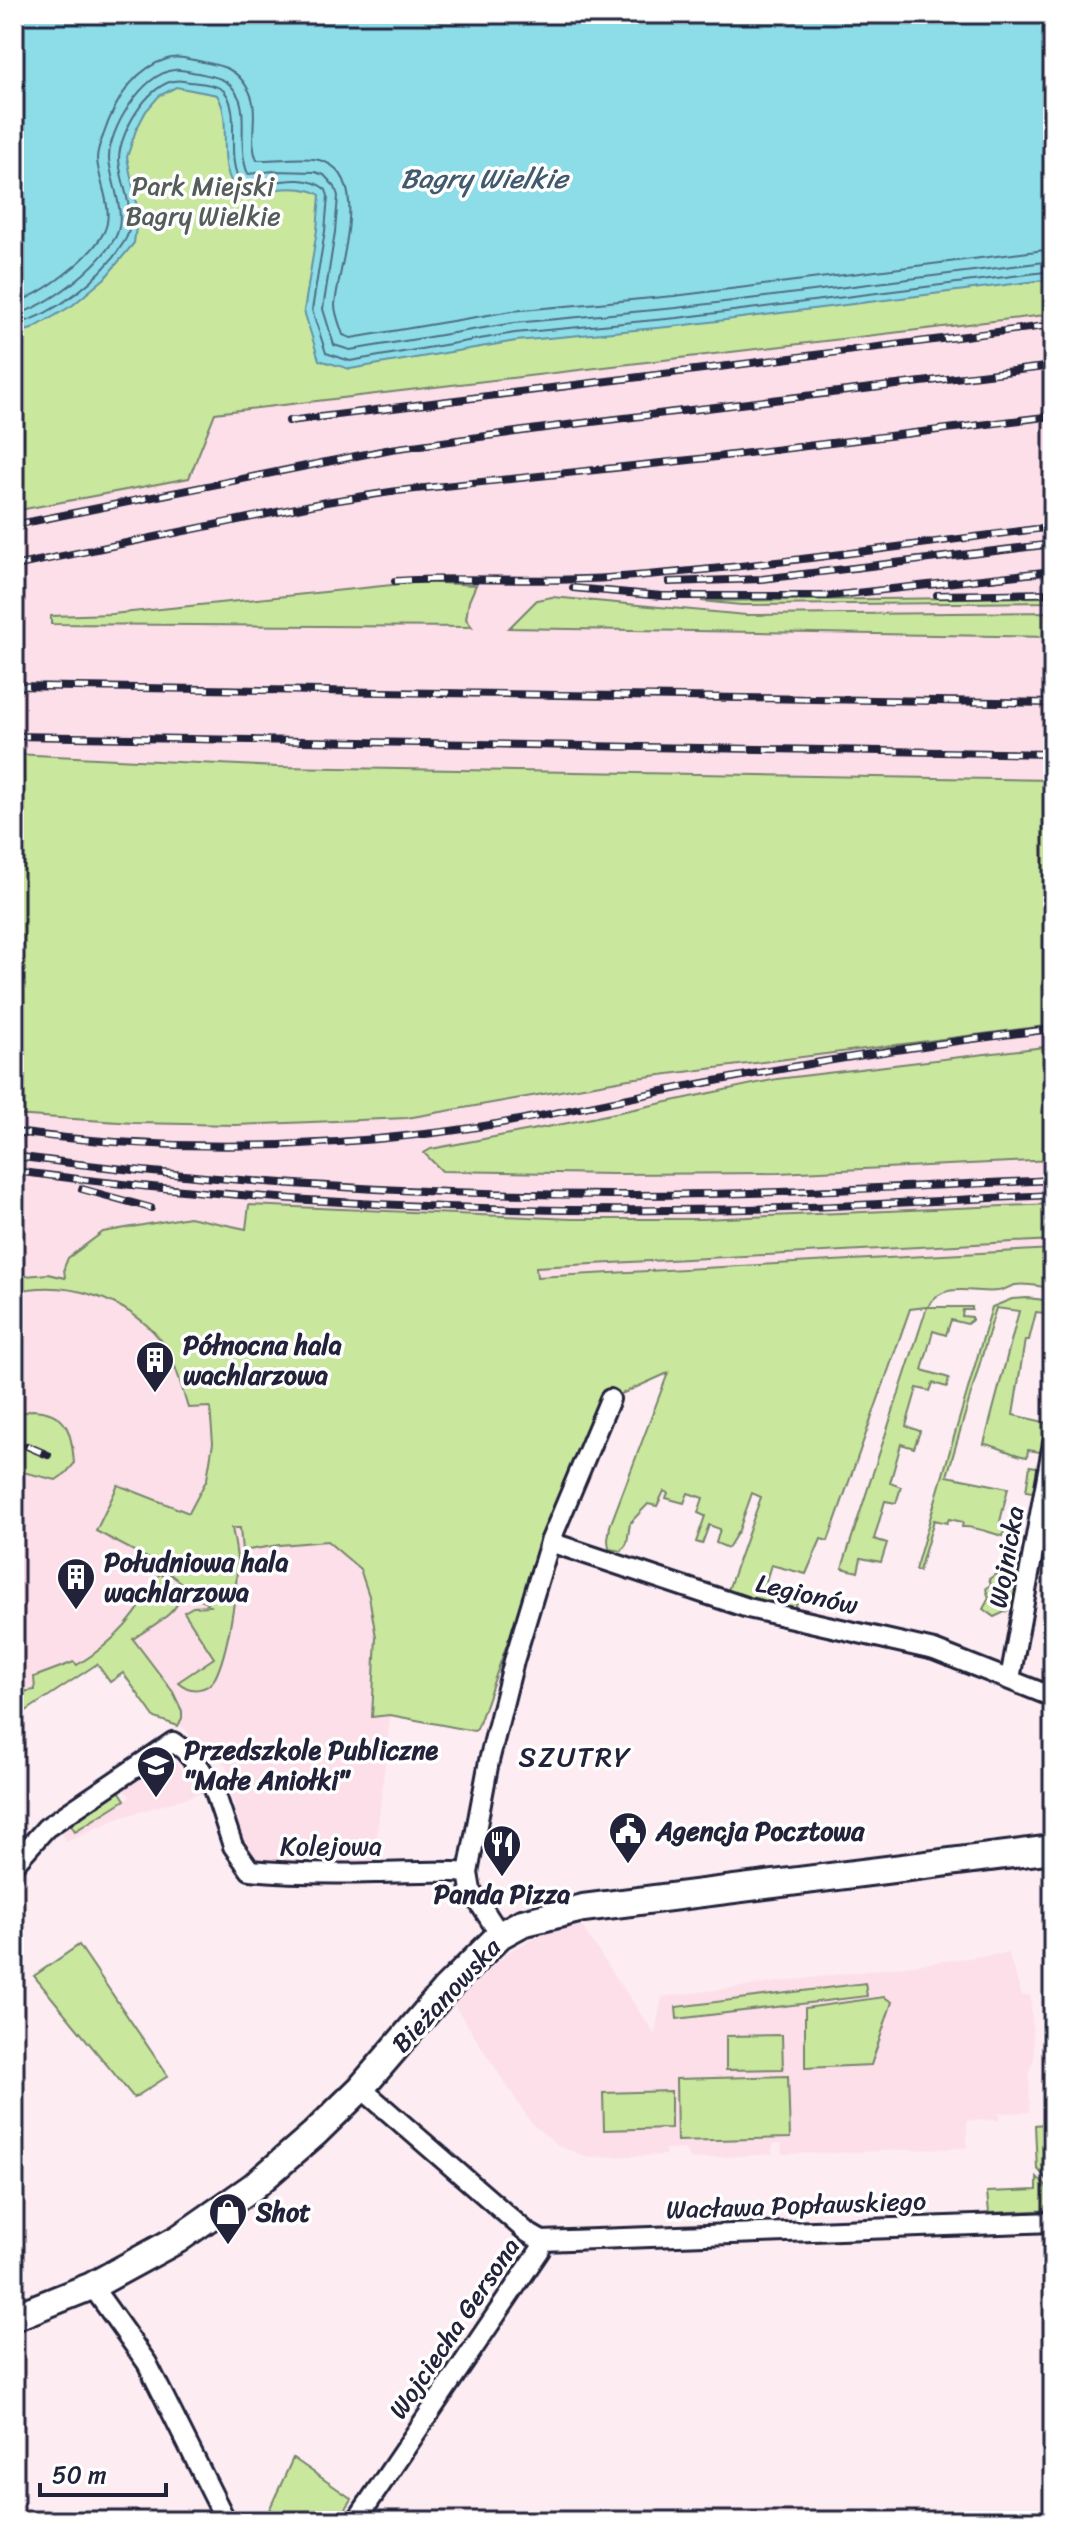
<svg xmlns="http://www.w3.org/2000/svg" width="1067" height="2535" font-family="Sriracha,sans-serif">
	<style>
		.built { fill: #fcdfe9 }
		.green { fill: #cae79e; stroke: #76846c; stroke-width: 2 }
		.water { fill: #8ddde9; stroke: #6292a3; stroke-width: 2 }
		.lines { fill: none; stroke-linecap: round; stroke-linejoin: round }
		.shore { stroke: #4d6d81; stroke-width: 2 }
		.street-casing { stroke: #22223b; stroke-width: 24 }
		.secondary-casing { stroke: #22223b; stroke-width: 32 }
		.street { stroke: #fff; stroke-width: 18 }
		.secondary { stroke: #fff; stroke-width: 26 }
		.rail-casing { stroke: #22223b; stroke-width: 8 }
		.rail { stroke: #fff; stroke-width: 5; stroke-dasharray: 15; stroke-linecap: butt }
		.labels { text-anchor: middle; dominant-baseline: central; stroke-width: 7; stroke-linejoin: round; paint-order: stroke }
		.park-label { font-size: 26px; fill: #545d59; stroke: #fff }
		.poi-label { font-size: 26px; font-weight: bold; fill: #22223b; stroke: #fff; text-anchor: start }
		.street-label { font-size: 26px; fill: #22223b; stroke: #fff }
		.water-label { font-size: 28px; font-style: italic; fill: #425a6f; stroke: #fff }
		.neighbourhood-label { font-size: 28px; letter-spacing: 2px; fill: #22223b; stroke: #fff }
	</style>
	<rect width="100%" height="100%" fill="#fdecf2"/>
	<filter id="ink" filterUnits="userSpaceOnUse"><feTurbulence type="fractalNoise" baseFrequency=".0125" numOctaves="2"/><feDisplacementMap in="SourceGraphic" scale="16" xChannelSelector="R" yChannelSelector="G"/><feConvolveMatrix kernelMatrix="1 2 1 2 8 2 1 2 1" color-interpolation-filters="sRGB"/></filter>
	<g filter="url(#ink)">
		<g class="built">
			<polygon points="1053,314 1053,1288 1019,1285 993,1292 953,1290 938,1296 928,1307 826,1315 778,1321 601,1403 472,1731 390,1716 374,1861 300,1867 256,1863 241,1845 227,1768 218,1750 200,1749 191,1740 188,1732 172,1718 119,1650 14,1719 14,511 189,478 215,413"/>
			<polygon points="168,1759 173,1765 177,1763 187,1778 193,1774 205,1792 119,1818 66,1841 57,1827 118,1789 125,1800 130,1797 124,1789"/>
			<polygon points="580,1924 655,2035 662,1997 1008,1953 1022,1996 1030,1995 1034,2057 1029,2075 1030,2112 999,2113 999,2120 967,2120 967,2147 961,2148 782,2154 781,2144 772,2144 772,2154 690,2159 685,2149 665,2149 666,2155 588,2157 559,2146 532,2124 453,2003 511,1950 550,1931"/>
		</g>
		<g class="green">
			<polygon points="14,14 1053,14 1053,314 215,413 189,478 14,511"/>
			<polygon points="421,582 476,585 469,601 466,619 472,627 51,624 51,616 112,614"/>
			<polygon points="552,597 746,615 1053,612 1053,637 509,628 537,600"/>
			<polygon points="1053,597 1053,602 741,605 701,601"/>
			<polygon points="14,754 278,767 1053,780 1053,1025 629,1079 407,1118 236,1125 134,1123 14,1115"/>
			<polygon points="1053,1046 1053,1160 778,1173 612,1174 442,1171 424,1153 431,1149 568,1123 777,1079"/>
			<path d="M1053,1204V1240L536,1267L537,1277L1053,1249V1288C1041,1287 1027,1283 1015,1285C1009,1286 1004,1291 997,1291C976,1294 940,1280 928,1307H972V1310H963L962,1316L972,1317V1320L967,1324L951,1320L946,1335L933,1331L922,1370L949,1378L947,1387L933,1383L930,1391L917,1388L906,1426L920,1431L914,1448L901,1444L890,1483L901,1487L896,1503L885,1501L874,1539L887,1543L881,1562L861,1558L858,1572L842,1568L927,1307L910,1309L828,1541L821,1539L806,1574L771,1565L764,1587L799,1597L794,1611L727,1593L761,1497L752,1493L739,1530L728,1548L716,1543L720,1529L709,1525L702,1544L696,1542L705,1516L698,1513L703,1498L688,1493L684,1503L666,1498L668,1493L664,1491L657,1506L648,1504L630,1523L627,1543L622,1551L609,1549L608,1540L610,1526L668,1373L610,1399L512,1637L509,1638L477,1729L474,1731L390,1715L372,1717L376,1637L369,1596L360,1569L327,1541L279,1545L242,1551L240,1528H232C234,1538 236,1549 237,1559C238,1588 228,1653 215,1678C206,1693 189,1692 178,1682L214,1658L184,1612L193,1607L210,1606L155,1562L96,1531L118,1485L189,1513L207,1479L213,1443L210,1407L188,1408C181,1386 175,1357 160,1339C126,1298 65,1279 14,1292V1277L48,1274L65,1278L64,1268L68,1258L103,1232L189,1217L246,1229L249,1205L572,1219H702Z"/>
			<path d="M1027,1298L1053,1301V1314L1036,1312L1029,1340H1025L1013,1415L1053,1424L1039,1493L1026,1491L1030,1466L1042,1468L1044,1461L1040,1459V1452L1028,1450L1027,1457C1011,1455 1000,1446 984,1444L1019,1311L996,1308L947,1476L1008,1488L999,1526L1005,1528L1003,1536C989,1533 976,1526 962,1527L963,1522L949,1519L947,1523L934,1520L919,1571L915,1570L992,1307L1012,1299Z"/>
			<path d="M32,1410C67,1411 72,1432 74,1464L66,1473L56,1480L14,1470V1416Z"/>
			<path d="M160,1573L182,1593C177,1616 150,1626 133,1639L173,1692L182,1711V1718L178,1726L155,1718L123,1673L110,1682L97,1664L14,1719V1685L16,1693L35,1690L34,1677L74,1662L77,1665C118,1640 138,1615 160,1573Z"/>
			<polygon points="996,1574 1004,1579 1010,1577 1016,1580 1012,1587 1019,1596 1007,1611 994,1617 983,1609 989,1598 986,1589 991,1584 989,1579"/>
			<polygon points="118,1789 125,1800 75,1831 70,1823 72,1818"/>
			<polygon points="79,1945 168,2076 134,2098 34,1976"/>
			<polygon points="865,1983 867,1996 677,2019 676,2007"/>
			<polygon points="884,1997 892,2002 871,2065 805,2068 805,2008"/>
			<polygon points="782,2035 783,2069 726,2070 726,2036"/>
			<polygon points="788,2076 790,2138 677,2141 676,2079"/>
			<polygon points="671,2091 671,2128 604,2130 603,2093"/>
			<polygon points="1053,2123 1053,2187 1037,2168 1035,2125"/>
			<polygon points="1037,2177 1053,2194 1053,2210 989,2213 987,2192 1037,2190"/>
			<polygon points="293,2458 352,2499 338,2521 264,2521"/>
		</g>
		<path class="water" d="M14,14H1053V279L678,326L516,341L350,369L319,360L304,311L317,230L320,195C302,182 261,191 240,195C212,163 235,124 217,95L176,87L159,96L146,111L136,130L127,157L138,212L134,243L105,278L73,305L32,329L14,334Z"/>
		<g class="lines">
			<g class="shore">
				<path d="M14,303C42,295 91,258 104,232C115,210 98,181 97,159C97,151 100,143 103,136C114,103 132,69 167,59C179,55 192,60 203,62C224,66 237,69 248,89C261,111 247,138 257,160C277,161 299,156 319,160C374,173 338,267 335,305C335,314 340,325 343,335L351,338L512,311L674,296L1053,249"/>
				<path d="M14,315C49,306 96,269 115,238C128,215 111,184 109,159C108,130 143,73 174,70C181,69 190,72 198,73C216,77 229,78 238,96C248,114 237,148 248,174L274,171L315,172L324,175L335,187L338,196L335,232L323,309L334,345L350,350L514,323L676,308L1053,261"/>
				<path d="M14,325C56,314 101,279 124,242C140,217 120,185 119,159C119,132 152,75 183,81C194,83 216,83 224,91C243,113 223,158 242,185C268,186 304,170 326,190L328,196L325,231L312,310L326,353L350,361L515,333L677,318L1053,271"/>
			</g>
			<g class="street-casing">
				<g id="street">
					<polyline points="550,1542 748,1608 934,1650 1053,1697"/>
					<polyline points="1010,1679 1053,1443"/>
					<path d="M14,1864L46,1828L173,1742L184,1750L200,1768L214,1789L233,1846L250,1870C291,1874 334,1874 375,1873C406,1873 437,1870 468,1873"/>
					<polyline points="500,1935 471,1890 468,1873 489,1761 514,1661 550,1542 610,1399"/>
					<polyline points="361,2088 528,2233 542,2241"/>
					<polyline points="542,2241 1053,2222"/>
					<polyline points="92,2286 147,2363 226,2521"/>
					<polyline points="356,2521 540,2250 542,2241"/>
				</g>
			</g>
			<g class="secondary-casing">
				<polyline id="secondary" points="14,2317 92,2286 178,2239 254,2186 314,2134 361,2088 445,1990 500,1935 522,1923 583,1908 1053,1849"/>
			</g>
			<use href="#street" class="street"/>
			<use href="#secondary" class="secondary"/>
			<g class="rail-casing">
				<g id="rail">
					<polyline points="289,421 1053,325"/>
					<polyline points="14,525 391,449 575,424 1053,366"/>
					<polyline points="14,566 326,502 397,491 708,458 1053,416"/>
					<path d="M395,581C465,576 536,583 607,578C756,568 905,545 1053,527"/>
					<polyline points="669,582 762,579 1053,544"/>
					<polyline points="573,588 662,596 829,596 1053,571"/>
					<polyline points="937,595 1053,593"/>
					<polyline points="14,686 1053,703"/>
					<polyline points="14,736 1053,754"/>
					<path d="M14,1132C151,1150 288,1150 425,1134C516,1124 604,1102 694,1085C813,1062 932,1043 1053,1029"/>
					<path d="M14,1156C212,1182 412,1195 612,1195C759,1195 906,1187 1053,1180"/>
					<path d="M14,1171C232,1200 452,1212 672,1210C799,1210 926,1201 1053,1195"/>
					<polyline points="82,1189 151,1208"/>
					<polyline points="27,1446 48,1455"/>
				</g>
			</g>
			<use href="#rail" class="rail"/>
		</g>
	</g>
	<defs>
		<g id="building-pin" transform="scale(2)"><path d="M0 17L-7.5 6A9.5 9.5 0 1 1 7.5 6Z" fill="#22223b" stroke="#fff"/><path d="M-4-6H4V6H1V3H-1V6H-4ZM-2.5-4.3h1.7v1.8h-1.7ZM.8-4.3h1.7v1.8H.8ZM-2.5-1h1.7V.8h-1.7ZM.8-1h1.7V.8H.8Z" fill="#fff"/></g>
		<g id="school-pin" transform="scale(2)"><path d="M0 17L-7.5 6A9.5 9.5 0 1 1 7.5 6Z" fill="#22223b" stroke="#fff"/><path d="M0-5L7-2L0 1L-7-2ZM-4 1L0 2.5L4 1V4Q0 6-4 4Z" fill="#fff"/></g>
		<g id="civic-pin" transform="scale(2)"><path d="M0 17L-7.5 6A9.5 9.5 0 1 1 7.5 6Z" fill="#22223b" stroke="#fff"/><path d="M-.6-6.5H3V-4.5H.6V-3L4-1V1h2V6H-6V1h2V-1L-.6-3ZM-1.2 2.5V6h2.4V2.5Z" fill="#fff"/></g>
		<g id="restaurant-pin" transform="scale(2)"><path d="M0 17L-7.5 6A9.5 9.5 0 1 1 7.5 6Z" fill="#22223b" stroke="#fff"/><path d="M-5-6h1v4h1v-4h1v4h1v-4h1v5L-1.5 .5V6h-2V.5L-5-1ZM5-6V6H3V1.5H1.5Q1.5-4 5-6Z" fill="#fff"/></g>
		<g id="shop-pin" transform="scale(2)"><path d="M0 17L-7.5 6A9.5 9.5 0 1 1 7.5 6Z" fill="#22223b" stroke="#fff"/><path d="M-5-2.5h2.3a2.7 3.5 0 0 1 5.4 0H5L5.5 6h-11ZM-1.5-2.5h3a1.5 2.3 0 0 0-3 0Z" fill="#fff"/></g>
	</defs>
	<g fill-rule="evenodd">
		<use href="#building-pin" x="155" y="1360"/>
		<use href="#building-pin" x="76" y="1577"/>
		<use href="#school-pin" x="156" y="1765"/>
		<use href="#civic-pin" x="628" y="1831"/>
		<use href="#restaurant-pin" x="502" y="1844"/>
		<use href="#shop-pin" x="228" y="2212"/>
	</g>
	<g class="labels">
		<g class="park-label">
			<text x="203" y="186">Park Miejski<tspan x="203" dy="30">Bagry Wielkie</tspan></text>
		</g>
		<g class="poi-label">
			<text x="183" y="1345">Północna hala<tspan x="183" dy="30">wachlarzowa</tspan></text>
			<text x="104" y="1562">Południowa hala<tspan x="104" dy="30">wachlarzowa</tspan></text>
			<text x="184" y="1750">Przedszkole Publiczne<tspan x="184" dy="30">"Małe Aniołki"</tspan></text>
			<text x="656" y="1831">Agencja Pocztowa</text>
			<text x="502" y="1894" text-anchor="middle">Panda Pizza</text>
			<text x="256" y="2212">Shot</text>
		</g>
		<g class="street-label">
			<text transform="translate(1006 1557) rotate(-80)">Wojnicka</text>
			<text transform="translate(807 1594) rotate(13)">Legionów</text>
			<text x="331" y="1846">Kolejowa</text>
			<text transform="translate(446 1995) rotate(-47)">Bieżanowska</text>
			<text transform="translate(796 2205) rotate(-2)">Wacława Popławskiego</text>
			<text transform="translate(454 2328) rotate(-56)">Wojciecha Gersona</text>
		</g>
		<g class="water-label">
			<text x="484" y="178">Bagry Wielkie</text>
		</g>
		<g class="neighbourhood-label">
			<text x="575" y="1756">SZUTRY</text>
		</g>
	</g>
	<rect width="1067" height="2535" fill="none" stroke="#fff" stroke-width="48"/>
	<rect x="24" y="24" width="1019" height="2487" fill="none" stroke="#22223b" stroke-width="3" filter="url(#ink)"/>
	<path d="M40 2483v12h126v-12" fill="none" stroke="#22223b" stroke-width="4"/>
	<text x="52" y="2483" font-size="24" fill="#22223b" stroke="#ffffff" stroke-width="6" paint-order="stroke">50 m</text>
</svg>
